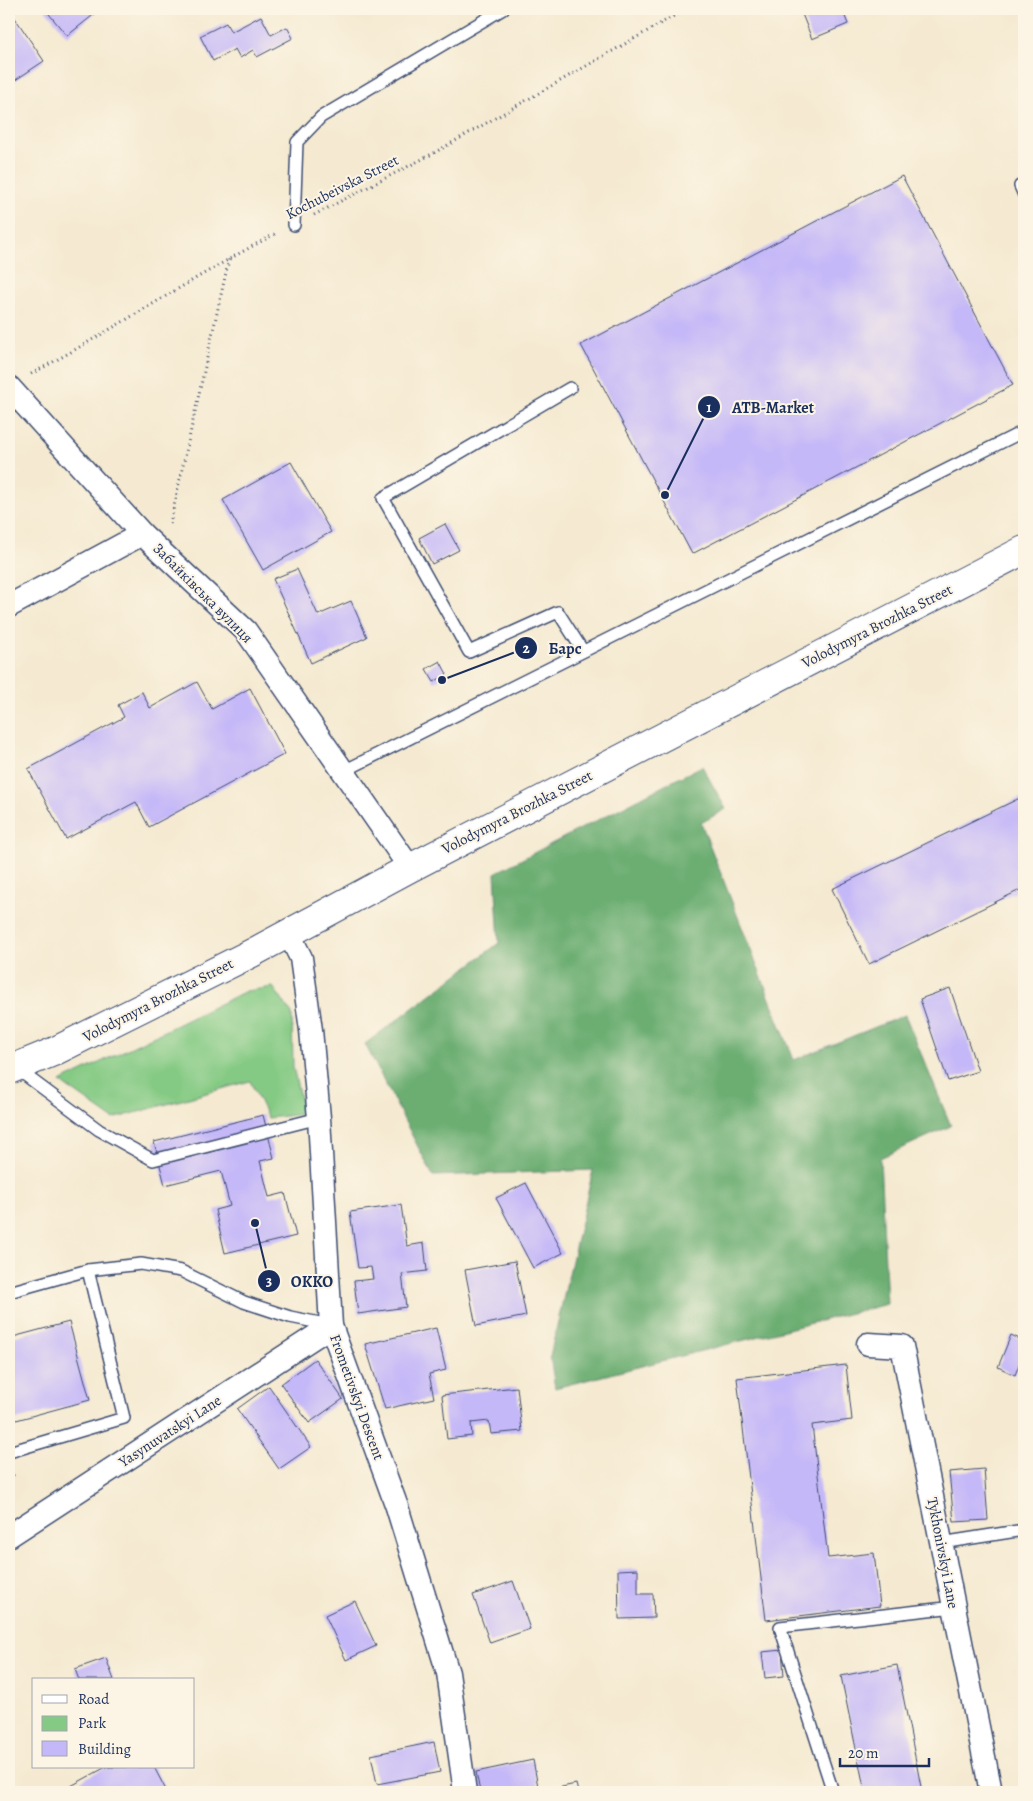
<svg xmlns="http://www.w3.org/2000/svg" width="1033" height="1801" font-family="Alegreya,serif">
	<style>
		.green { fill: #85ca84; stroke: #507c71 }
		.forest { fill: #6cae72; stroke: #446e68 }
		.building { fill: #c5b8f8 }
		.lines { fill: none; stroke-linecap: round; stroke-linejoin: round }
		.service-casing { stroke: #3c4b6f; stroke-width: 14 }
		.minor-casing { stroke: #3c4b6f; stroke-width: 25 }
		.secondary-casing { stroke: #3c4b6f; stroke-width: 30 }
		.path { stroke: #3c4b6f; stroke-width: 3; stroke-dasharray: 1 4; stroke-linecap: butt }
		.service { stroke: #fff; stroke-width: 11 }
		.minor { stroke: #fff; stroke-width: 22 }
		.secondary { stroke: #fff; stroke-width: 28 }
		.labels { text-anchor: middle; dominant-baseline: central; stroke-width: 4; stroke-linejoin: round; paint-order: stroke }
		.street-label { font-size: 15px; fill: #1b2f5e; stroke: #fcf5e5 }
		.leader { fill: none; stroke: #1b2f5e; stroke-width: 2 }
		.callout-dot { fill: #1b2f5e; stroke: #fcf5e5; stroke-width: 2 }
		.mark-label { font-size: 15px; text-anchor: middle; font-weight: bold; fill: #fff }
		.callout-label { font-size: 16px; text-anchor: middle; font-weight: bold; fill: #1b2f5e; stroke: #fcf5e5; stroke-width: 4; stroke-linejoin: round; paint-order: stroke }
	</style>
	<rect width="100%" height="100%" fill="#fcf5e5"/>
	<filter id="ink" filterUnits="userSpaceOnUse"><feTurbulence type="fractalNoise" baseFrequency=".02" numOctaves="2"/><feDisplacementMap in="SourceGraphic" scale="10" xChannelSelector="R" yChannelSelector="G"/><feConvolveMatrix kernelMatrix="1 2 1 2 8 2 1 2 1" color-interpolation-filters="sRGB"/></filter>
	<filter id="wash" filterUnits="userSpaceOnUse"><feTurbulence type="fractalNoise" baseFrequency=".0096" numOctaves="4" result="noise"/><feDisplacementMap in="SourceGraphic" scale="20" xChannelSelector="R" yChannelSelector="G"/><feGaussianBlur stdDeviation="1.12" result="paint"/><feColorMatrix in="noise" values="0 0 0 0 0 0 0 0 0 0 0 0 0 0 0 0 0 1.4 0 .05"/><feComposite in="paint" operator="in"/></filter>
	<g filter="url(#wash)">
		<rect width="100%" height="100%" fill="#f5ead1"/>
		<polygon class="green" points="273,987 292,1014 293,1067 304,1114 268,1118 250,1081 113,1119 60,1082 246,991"/>
		<polygon class="forest" points="702,766 726,809 701,823 794,1060 905,1015 951,1126 880,1158 887,1304 555,1388 550,1356 593,1170 433,1176 365,1044 499,943 495,873"/>
		<g id="blocks">
			<g class="building">
				<polygon points="9,9 44,61 11,83 9,79"/>
				<polygon points="45,9 95,9 97,12 67,36"/>
				<polygon points="800,9 842,9 848,24 812,39"/>
				<polygon points="261,16 271,35 287,27 293,38 257,57 253,50 240,58 235,49 213,61 200,36 226,23 231,32"/>
				<polygon points="902,176 1013,385 692,554 581,345"/>
				<polygon points="291,462 331,532 263,570 223,500"/>
				<polygon points="445,524 459,550 432,564 419,538"/>
				<polygon points="297,569 318,615 351,601 367,637 311,663 273,579"/>
				<polygon points="440,661 447,674 434,682 426,669"/>
				<polygon points="197,682 212,709 250,688 285,754 149,827 136,802 66,839 28,769 124,717 118,705 142,692 150,708"/>
				<polygon points="1024,796 1024,888 869,964 832,889"/>
				<polygon points="950,988 978,1071 948,1081 920,999"/>
				<polygon points="263,1115 274,1158 260,1161 269,1197 285,1193 296,1236 225,1253 215,1210 230,1206 221,1171 165,1185 154,1142"/>
				<polygon points="526,1183 563,1253 533,1268 496,1198"/>
				<polygon points="401,1205 407,1246 424,1243 427,1271 402,1274 406,1307 358,1314 354,1281 373,1279 371,1267 358,1268 350,1212"/>
				<polygon points="515,1261 526,1316 476,1326 465,1270"/>
				<polygon points="69,1322 90,1400 9,1422 9,1338"/>
				<polygon points="436,1328 446,1370 429,1374 434,1398 385,1409 365,1344"/>
				<polygon points="1011,1335 1024,1341 1024,1352 1015,1375 998,1367"/>
				<polygon points="315,1359 343,1399 309,1423 281,1384"/>
				<polygon points="846,1365 852,1420 812,1425 828,1558 874,1553 880,1606 766,1620 737,1378"/>
				<polygon points="269,1386 311,1447 279,1469 237,1409"/>
				<polygon points="517,1387 522,1431 491,1434 489,1421 471,1423 472,1436 447,1439 442,1395"/>
				<polygon points="984,1469 988,1520 954,1522 949,1472"/>
				<polygon points="638,1569 638,1594 653,1594 654,1618 619,1619 618,1570"/>
				<polygon points="513,1581 530,1629 490,1643 473,1595"/>
				<polygon points="355,1601 376,1646 346,1660 325,1615"/>
				<polygon points="782,1650 784,1676 765,1678 762,1652"/>
				<polygon points="106,1658 114,1680 79,1680 75,1669"/>
				<polygon points="897,1665 922,1792 865,1792 841,1676"/>
				<polygon points="434,1742 440,1772 377,1784 371,1755"/>
				<polygon points="533,1760 539,1792 480,1792 476,1772"/>
				<polygon points="106,1767 154,1767 167,1792 74,1792 71,1786"/>
				<polygon points="576,1784 578,1792 543,1792 543,1791"/>
			</g>
		</g>
	</g>
	<g filter="url(#ink)">
		<use href="#blocks" fill-opacity="0" stroke="#3c4b6f" stroke-width="1"/>
		<g class="lines">
			<g class="service-casing">
				<g id="service">
					<polyline points="1020,186 1024,195"/>
					<polyline points="294,225 297,142 321,117 503,9"/>
					<polyline points="570,388 383,498 469,652 558,612 583,651"/>
					<polyline points="344,771 1024,431"/>
					<polyline points="17,1069 99,1130 153,1160 319,1118"/>
					<polyline points="9,1292 88,1270 141,1264 181,1271 244,1302 290,1317 330,1325"/>
					<polyline points="9,1452 124,1418 88,1270"/>
					<polyline points="941,1543 1024,1530"/>
					<polyline points="833,1792 780,1627 954,1607"/>
				</g>
			</g>
			<g class="minor-casing">
				<g id="minor">
					<polyline points="9,387 142,534 246,631 410,868"/>
					<polyline points="9,606 142,534"/>
					<polyline points="289,934 301,958 311,1030 319,1118 331,1326 397,1507 448,1673 465,1792"/>
					<polyline points="868,1344 902,1346 991,1792"/>
					<polyline points="9,1536 331,1326"/>
				</g>
			</g>
			<g class="secondary-casing">
				<polyline id="secondary" points="9,1070 53,1052 252,953 410,868 1024,550"/>
			</g>
			<g class="path">
				<polyline points="314,215 434,153 686,9"/>
				<path d="M31,374C115,329 193,277 277,233"/>
				<polyline points="170,524 229,259"/>
				<polyline points="9,1478 17,1472"/>
			</g>
			<use href="#service" class="service"/>
			<use href="#minor" class="minor"/>
			<use href="#secondary" class="secondary"/>
		</g>
	</g>
	<g class="labels">
		<g class="street-label">
			<text transform="translate(342 187) rotate(-27)">Kochubeivska Street</text>
			<text transform="translate(203 593) rotate(45)">Забайківська вулиця</text>
			<text transform="translate(877 626) rotate(-27)">Volodymyra Brozhka Street</text>
			<text transform="translate(517 812) rotate(-27)">Volodymyra Brozhka Street</text>
			<text transform="translate(158 1000) rotate(-27)">Volodymyra Brozhka Street</text>
			<text transform="translate(357 1397) rotate(70)">Frometivskyi Descent</text>
			<text transform="translate(170 1431) rotate(-33)">Yasynuvatskyi Lane</text>
			<text transform="translate(943 1553) rotate(79)">Tykhonivskyi Lane</text>
		</g>
	</g>
	<path class="leader" d="M665 495L709 407M442 680L526 648M255 1223L269 1281"/>
	<g class="callout-dot">
		<circle cx="665" cy="495" r="5"/>
		<circle cx="442" cy="680" r="5"/>
		<circle cx="255" cy="1223" r="5"/>
		<circle cx="709" cy="407" r="12"/>
		<circle cx="526" cy="648" r="12"/>
		<circle cx="269" cy="1281" r="12"/>
	</g>
	<g class="mark-label">
		<text x="709" y="412">1</text>
		<text x="526" y="653">2</text>
		<text x="269" y="1286">3</text>
	</g>
	<g class="callout-label">
		<text x="773" y="413">ATB-Market</text>
		<text x="565" y="654">Барс</text>
		<text x="312" y="1287">OKKO</text>
	</g>
	<rect width="1033" height="1801" fill="none" stroke="#fcf5e5" stroke-width="30"/>
	<rect x="32" y="1678" width="162" height="90" fill="#fcf5e5" stroke="#a2a6af"/>
	<rect x="42" y="1695" width="25" height="8" fill="#ffffff" stroke="#a2a6af"/>
	<text x="78" y="1704" font-size="15" fill="#1b2f5e">Road</text>
	<rect x="42" y="1716" width="25" height="15" fill="#85ca84" stroke="#a2a6af"/>
	<text x="78" y="1728" font-size="15" fill="#1b2f5e">Park</text>
	<rect x="42" y="1741" width="25" height="15" fill="#c5b8f8" stroke="#a2a6af"/>
	<text x="78" y="1754" font-size="15" fill="#1b2f5e">Building</text>
	<path d="M840 1758v8h89v-8" fill="none" stroke="#1b2f5e" stroke-width="2.5"/>
	<text x="848" y="1758" font-size="15" fill="#1b2f5e" stroke="#fcf5e5" stroke-width="4" paint-order="stroke">20 m</text>
</svg>
